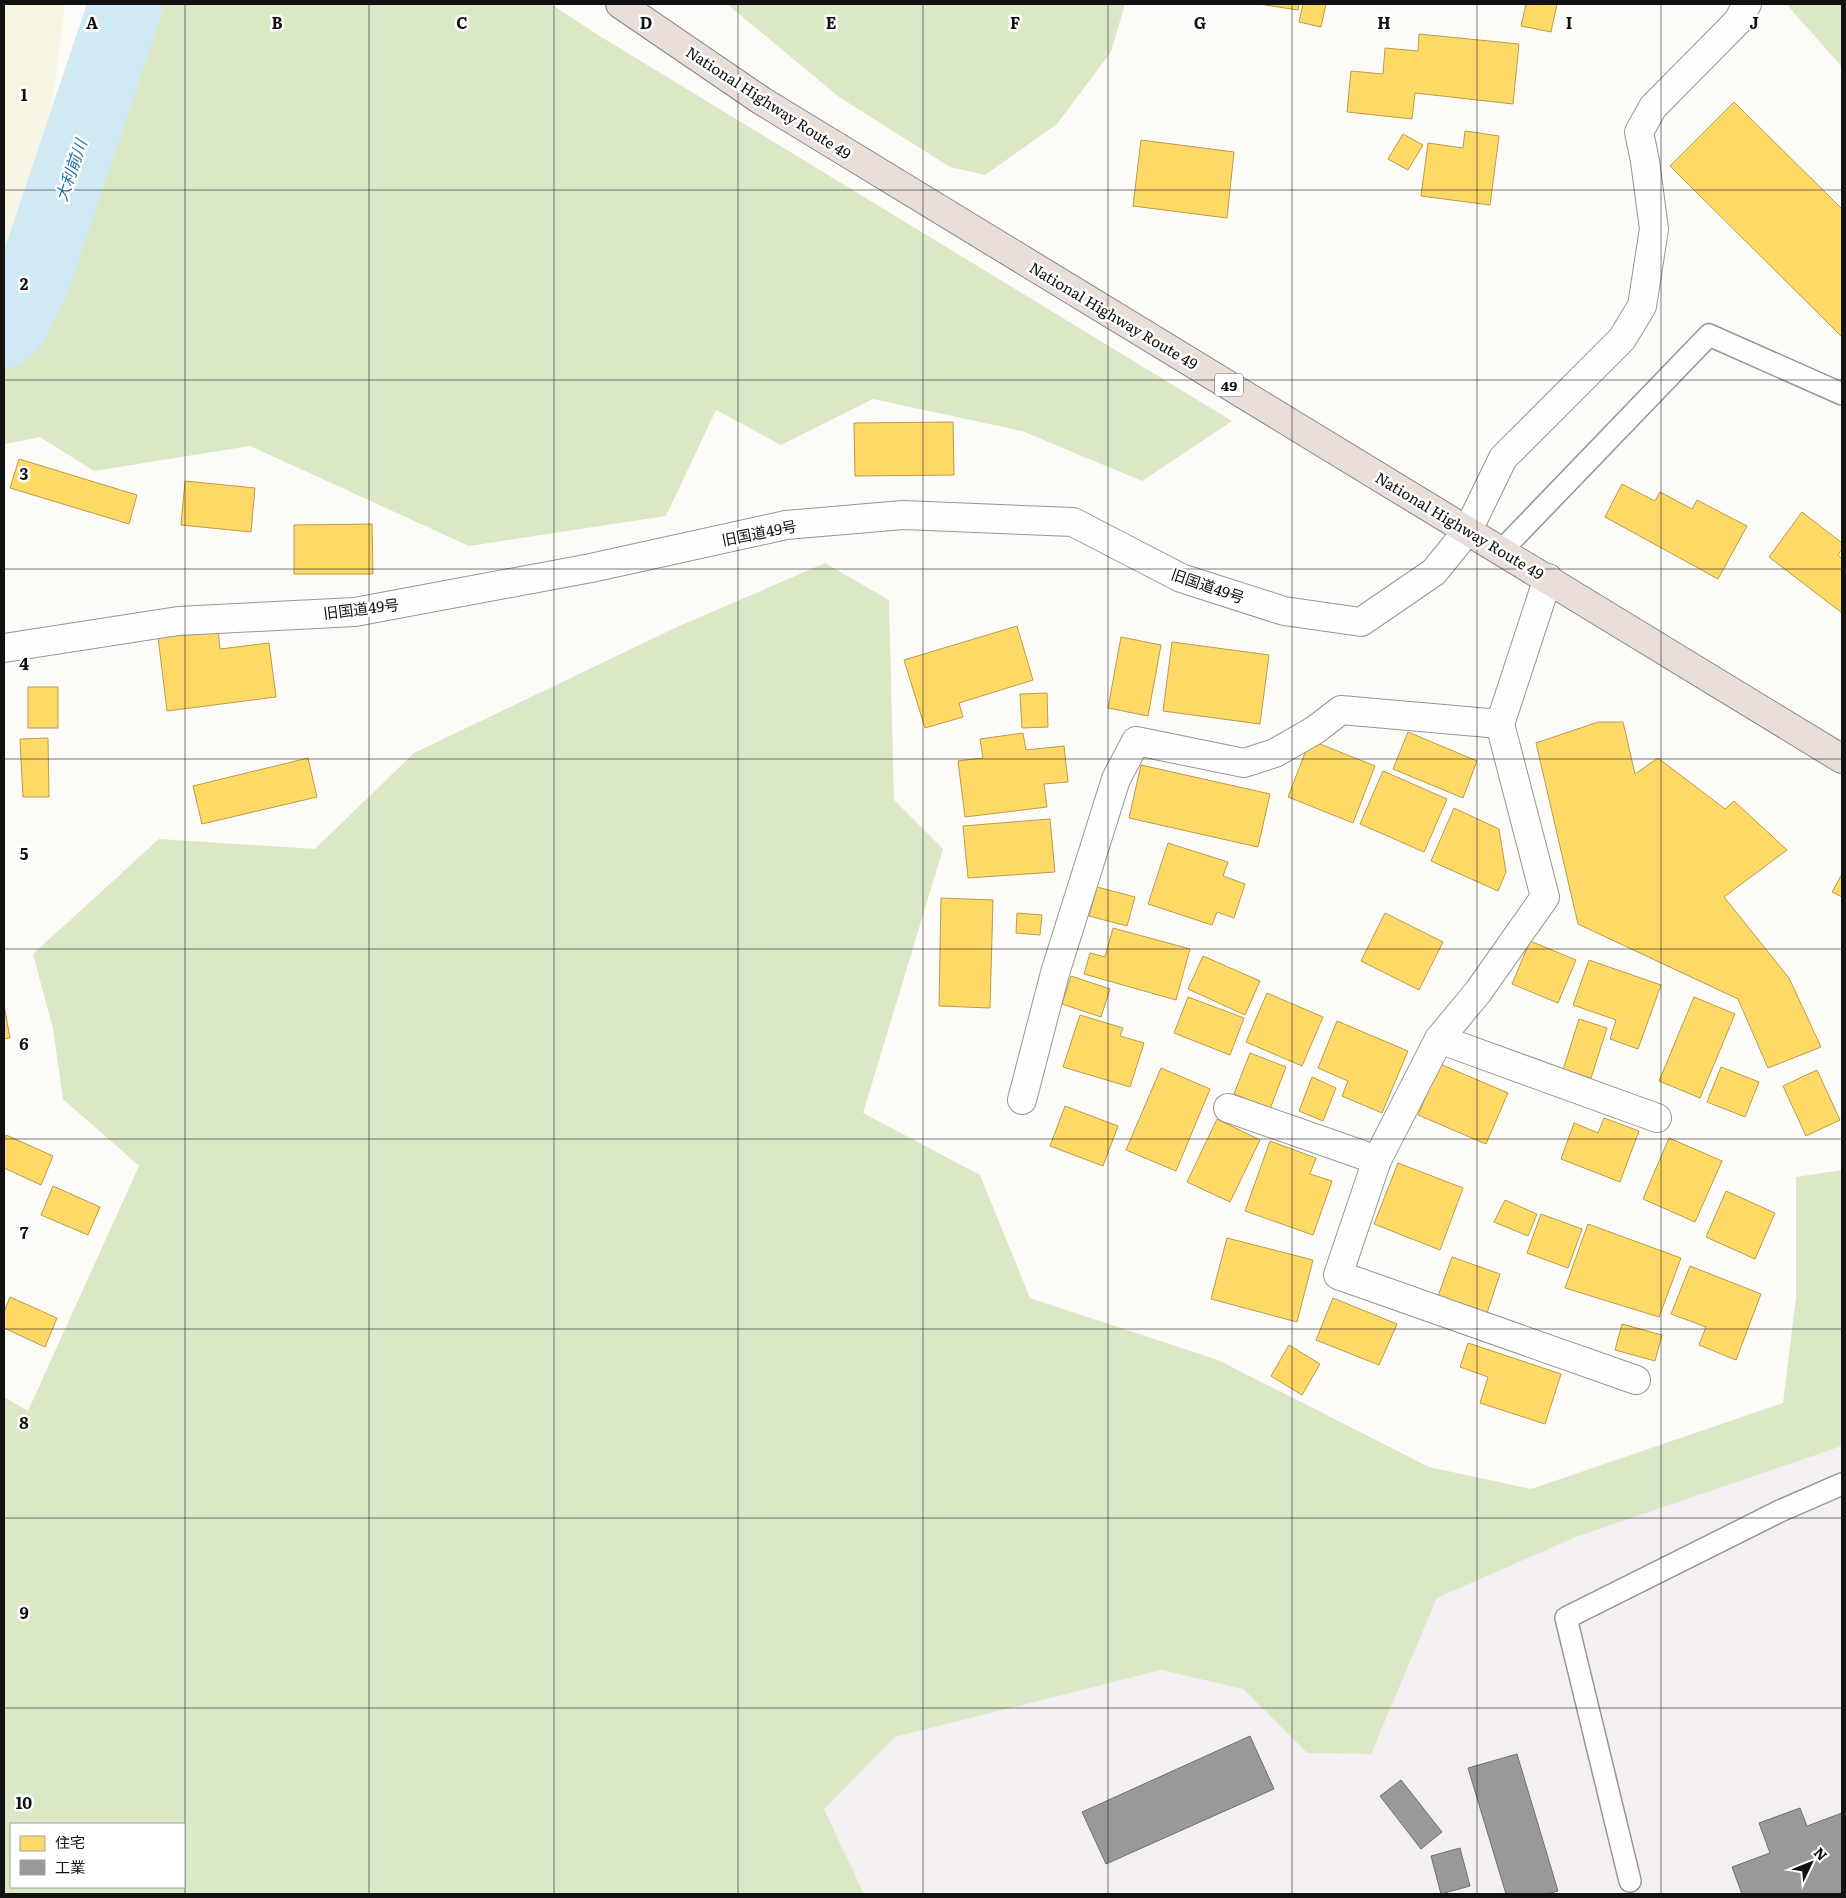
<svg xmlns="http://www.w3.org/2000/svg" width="1846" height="1898" font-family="Literata,'Noto Sans JP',serif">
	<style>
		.industrial { fill: #f4eff2 }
		.farmland { fill: #f8f5e4 }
		.forest { fill: #dae8c6; fill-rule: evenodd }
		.homes { fill: #ffd966; stroke: #b89d4c }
		.industry { fill: #999; stroke: #707070 }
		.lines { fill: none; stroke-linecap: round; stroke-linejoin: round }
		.river { stroke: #cfeaf5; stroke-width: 74 }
		.lane-casing { stroke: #979695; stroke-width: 24 }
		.street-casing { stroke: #979695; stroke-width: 30 }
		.highway-casing { stroke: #858482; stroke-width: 30 }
		.lane { stroke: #fffefe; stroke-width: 21 }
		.street { stroke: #fffefe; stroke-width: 28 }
		.highway { stroke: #e9dfd8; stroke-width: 28 }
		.grid { fill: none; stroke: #111; stroke-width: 1; stroke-opacity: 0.55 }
		.labels { text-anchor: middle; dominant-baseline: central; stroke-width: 5; stroke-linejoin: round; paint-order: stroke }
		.shield { fill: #fff; stroke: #585858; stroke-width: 1 }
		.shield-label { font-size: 14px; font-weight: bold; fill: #111 }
		.street-label { font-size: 15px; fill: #111; stroke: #fff }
		.water-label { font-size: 16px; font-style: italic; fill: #1d6f9f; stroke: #fff }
		.grid-label { font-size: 16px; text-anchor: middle; font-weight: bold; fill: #111; stroke: #fff; stroke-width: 5; stroke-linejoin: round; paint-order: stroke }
	</style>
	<rect width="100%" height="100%" fill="#fdfbf7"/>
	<polygon class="industrial" points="1842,1446 1842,1894 864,1894 824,1809 895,1737 1161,1670 1243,1689 1307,1753 1371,1754 1437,1598 1576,1537"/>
	<polygon class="farmland" points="4,4 65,4 46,150 4,284"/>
	<g class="forest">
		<polygon points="148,4 551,4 598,35 1232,421 1142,481 1022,431 873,399 781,445 716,410 666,516 469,546 250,446 94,471 40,437 4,444 4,343 75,230"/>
		<polygon points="727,4 1125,4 1111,52 1057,124 985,175 950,167 839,97"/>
		<polygon points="1788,4 1842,4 1842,67 1788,6"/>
		<path d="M825,563L889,600L894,800L943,849L863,1113L980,1175L1030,1298L1218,1360L1429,1467L1531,1489L1783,1403L1796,1297V1177L1842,1170V1446L1576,1537L1437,1598L1371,1754L1307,1753L1243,1689L1161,1670L895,1737L824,1809L864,1894H4V1397L28,1411L139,1166L63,1099L53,1029L33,954L159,839L315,849L414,753L677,627ZM11,1824H184V1887H11Z"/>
	</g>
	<g class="homes">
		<polygon points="1259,4 1299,4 1298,10"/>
		<polygon points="1303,4 1326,4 1321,27 1299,22"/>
		<polygon points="1526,4 1557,4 1551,32 1521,26"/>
		<polygon points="1419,34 1519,44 1513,104 1415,93 1412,119 1347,112 1351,71 1383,74 1385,48 1418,51"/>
		<polygon points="1734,102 1842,209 1842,337 1670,166"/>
		<polygon points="1465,131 1499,136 1490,205 1421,196 1428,143 1463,148"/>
		<polygon points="1403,134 1423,145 1408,170 1388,159"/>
		<polygon points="1141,140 1234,152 1227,218 1133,206"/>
		<polygon points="953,422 954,475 855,476 854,423"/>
		<polygon points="19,459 137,495 129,524 10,488"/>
		<polygon points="185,481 255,488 251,532 181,525"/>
		<polygon points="1622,484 1655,501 1660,492 1692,509 1697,500 1747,526 1718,579 1605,517"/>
		<polygon points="1802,512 1842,543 1842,549 1838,555 1842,559 1842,613 1769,557"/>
		<polygon points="372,524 373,574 294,574 294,525"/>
		<polygon points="1017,626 1033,680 959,703 963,717 925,728 904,660"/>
		<polygon points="218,629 220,649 269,643 276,697 167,711 158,637"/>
		<polygon points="1121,637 1161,645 1148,716 1108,708"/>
		<polygon points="1172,642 1269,655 1260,724 1163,711"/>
		<rect x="28" y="687" width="30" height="41"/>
		<polygon points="1047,693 1048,727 1022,728 1020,694"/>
		<polygon points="1598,722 1623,722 1635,774 1658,758 1725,809 1734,801 1787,850 1724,897 1789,978 1821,1047 1768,1068 1738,999 1578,924 1536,743"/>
		<polygon points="1408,732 1477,761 1463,798 1393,769"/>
		<polygon points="1023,733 1026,750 1064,746 1068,782 1044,784 1047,807 965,817 958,761 983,758 980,739"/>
		<polygon points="48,738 49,797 23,797 20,739"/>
		<polygon points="1310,740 1375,766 1353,823 1288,797"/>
		<polygon points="308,758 317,797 202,824 193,786"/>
		<polygon points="1141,765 1270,794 1258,847 1129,818"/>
		<polygon points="1383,771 1447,799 1424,852 1360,824"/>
		<polygon points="1454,808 1499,829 1506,872 1498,891 1431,861"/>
		<polygon points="1050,819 1055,872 968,878 963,826"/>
		<polygon points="1168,843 1228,862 1223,876 1245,884 1234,918 1217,912 1212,925 1148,904"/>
		<polygon points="1842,874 1842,897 1832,892"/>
		<polygon points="1097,887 1135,897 1127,926 1089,916"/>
		<polygon points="941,898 993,900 990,1008 939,1006"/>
		<polygon points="1017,913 1042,915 1040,935 1016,933"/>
		<polygon points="1385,913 1443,942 1419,990 1361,961"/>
		<polygon points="1113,928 1190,949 1176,1000 1084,974 1090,953 1105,957"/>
		<polygon points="1530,941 1576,960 1558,1003 1512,984"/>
		<polygon points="1203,956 1260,981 1245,1015 1188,989"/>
		<polygon points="1589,960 1661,985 1638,1049 1610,1039 1616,1020 1573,1005"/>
		<polygon points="1071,976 1110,989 1101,1017 1062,1004"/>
		<polygon points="1267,993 1323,1017 1302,1066 1246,1042"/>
		<polygon points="1188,997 1244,1018 1230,1055 1174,1033"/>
		<polygon points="1694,997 1735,1014 1700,1098 1659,1081"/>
		<polygon points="4,1005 10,1038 4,1039"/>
		<polygon points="1080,1015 1123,1028 1120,1036 1144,1043 1130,1087 1063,1067"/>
		<polygon points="1579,1019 1607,1028 1591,1078 1563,1070"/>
		<polygon points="1337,1021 1408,1051 1382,1113 1342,1096 1348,1081 1318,1068"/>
		<polygon points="1250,1053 1286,1067 1270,1109 1234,1094"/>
		<polygon points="1440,1064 1508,1093 1486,1144 1418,1115"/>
		<polygon points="1721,1067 1759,1082 1745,1117 1707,1102"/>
		<polygon points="1161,1068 1210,1089 1176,1171 1126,1150"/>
		<polygon points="1817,1070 1840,1120 1806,1136 1783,1086"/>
		<polygon points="1312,1077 1336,1088 1323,1121 1299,1111"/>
		<polygon points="1065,1106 1118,1126 1103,1166 1050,1146"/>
		<polygon points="1604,1118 1639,1131 1620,1182 1561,1159 1574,1123 1598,1133"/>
		<polygon points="1217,1119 1260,1140 1230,1202 1187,1182"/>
		<polygon points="6,1135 53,1156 41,1185 4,1168 4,1141"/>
		<polygon points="1669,1138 1722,1161 1695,1222 1643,1199"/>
		<polygon points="1270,1141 1316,1158 1310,1174 1332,1181 1313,1235 1245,1211"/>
		<polygon points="1398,1163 1463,1188 1440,1250 1374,1224"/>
		<polygon points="53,1186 100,1207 88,1235 41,1215"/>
		<polygon points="1726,1191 1775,1213 1755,1259 1706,1237"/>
		<polygon points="1505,1200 1537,1214 1528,1236 1494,1222"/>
		<polygon points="1541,1214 1582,1229 1568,1268 1527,1253"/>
		<polygon points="1588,1224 1681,1258 1659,1317 1565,1288"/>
		<polygon points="1227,1238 1313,1260 1297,1322 1211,1299"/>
		<polygon points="1452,1257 1500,1274 1486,1316 1437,1299"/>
		<polygon points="1690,1266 1761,1294 1736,1360 1699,1345 1706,1327 1671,1314"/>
		<polygon points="10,1297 57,1318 45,1347 4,1328 4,1312"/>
		<polygon points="1333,1298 1397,1324 1379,1365 1316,1340"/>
		<polygon points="1622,1324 1662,1335 1655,1361 1615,1350"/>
		<polygon points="1468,1343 1561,1374 1545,1424 1480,1403 1488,1377 1460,1367"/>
		<polygon points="1289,1345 1320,1364 1302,1395 1271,1376"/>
	</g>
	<g class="industry">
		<polygon points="1250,1736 1274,1789 1106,1864 1082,1812"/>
		<polygon points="1517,1754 1558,1891 1547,1894 1506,1894 1468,1768"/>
		<polygon points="1401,1780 1442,1832 1421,1849 1380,1796"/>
		<polygon points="1800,1808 1807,1826 1842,1813 1842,1894 1742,1894 1732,1867 1770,1853 1759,1823"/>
		<polygon points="1460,1848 1470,1886 1441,1894 1431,1856"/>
	</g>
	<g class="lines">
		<polyline class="river" points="4,331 11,323 32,283 126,4"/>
		<g class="lane-casing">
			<g id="lane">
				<polyline points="1502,550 1709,335 1842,394"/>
				<polyline points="1630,1881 1566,1618 1780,1511 1842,1484"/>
			</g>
		</g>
		<g class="street-casing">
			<g id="street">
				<polyline points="1548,578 1500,724 1545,897 1478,992 1439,1039 1377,1160 1338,1275 1636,1380"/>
				<polyline points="4,648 178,621 355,612 591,568 786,525 903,515 1073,522 1181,578 1284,611 1361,622 1434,572 1468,530 1503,458 1622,339 1642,306 1654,229 1645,161 1639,132 1653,107 1738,21 1747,4"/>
				<polyline points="1439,1039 1657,1118"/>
				<polyline points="1022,1100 1055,973 1116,779 1136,741 1244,763 1275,753 1315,730 1341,710 1500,724"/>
				<polyline points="1228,1108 1377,1160"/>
			</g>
		</g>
		<g class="highway-casing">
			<polyline id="highway" points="620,4 762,101 1842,759"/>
		</g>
		<use href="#lane" class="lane"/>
		<use href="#street" class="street"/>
		<use href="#highway" class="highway"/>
	</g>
	<path class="grid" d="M185,4V1894M369,4V1894M554,4V1894M738,4V1894M923,4V1894M1108,4V1894M1292,4V1894M1477,4V1894M1661,4V1894M4,190H1842M4,380H1842M4,569H1842M4,759H1842M4,949H1842M4,1139H1842M4,1329H1842M4,1518H1842M4,1708H1842"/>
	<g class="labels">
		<rect class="shield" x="1215" y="373.5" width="28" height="23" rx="4"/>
		<g class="shield-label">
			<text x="1229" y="385">49</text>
		</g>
		<g class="street-label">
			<text transform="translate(769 102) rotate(33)">National Highway Route 49</text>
			<text transform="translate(1114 315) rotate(31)">National Highway Route 49</text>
			<text transform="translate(1460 525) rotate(31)">National Highway Route 49</text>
			<text transform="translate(759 532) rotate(-11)">旧国道49号</text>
			<text transform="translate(1208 585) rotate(19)">旧国道49号</text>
			<text transform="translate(361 608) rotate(-7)">旧国道49号</text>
		</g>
		<g class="water-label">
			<text transform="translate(70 170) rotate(-71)">大利前川</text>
		</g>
	</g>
	<g class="grid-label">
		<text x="92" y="29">A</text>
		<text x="277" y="29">B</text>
		<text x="462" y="29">C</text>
		<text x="646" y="29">D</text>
		<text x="831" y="29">E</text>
		<text x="1015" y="29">F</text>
		<text x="1200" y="29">G</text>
		<text x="1384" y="29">H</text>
		<text x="1569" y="29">I</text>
		<text x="1754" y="29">J</text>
		<text x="24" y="101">1</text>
		<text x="24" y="290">2</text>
		<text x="24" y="480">3</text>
		<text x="24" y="670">4</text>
		<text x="24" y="860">5</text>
		<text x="24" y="1050">6</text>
		<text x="24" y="1239">7</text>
		<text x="24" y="1429">8</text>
		<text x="24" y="1619">9</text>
		<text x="24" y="1809">10</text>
	</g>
	<rect width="1846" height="1898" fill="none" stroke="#111111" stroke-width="10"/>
	<rect x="10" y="1823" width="175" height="65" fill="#ffffff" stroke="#a0a0a0"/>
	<rect x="20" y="1836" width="25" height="15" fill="#ffd966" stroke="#a0a0a0"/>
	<text x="55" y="1848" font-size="15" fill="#111111">住宅</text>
	<rect x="20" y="1860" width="25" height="15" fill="#999999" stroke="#a0a0a0"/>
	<text x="55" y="1873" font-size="15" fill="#111111">工業</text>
	<g transform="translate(1811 1863) rotate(47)" stroke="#ffffff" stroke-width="4" paint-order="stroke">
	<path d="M0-4L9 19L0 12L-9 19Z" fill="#111111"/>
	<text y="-8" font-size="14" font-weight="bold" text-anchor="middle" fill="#111111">N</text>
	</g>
</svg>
